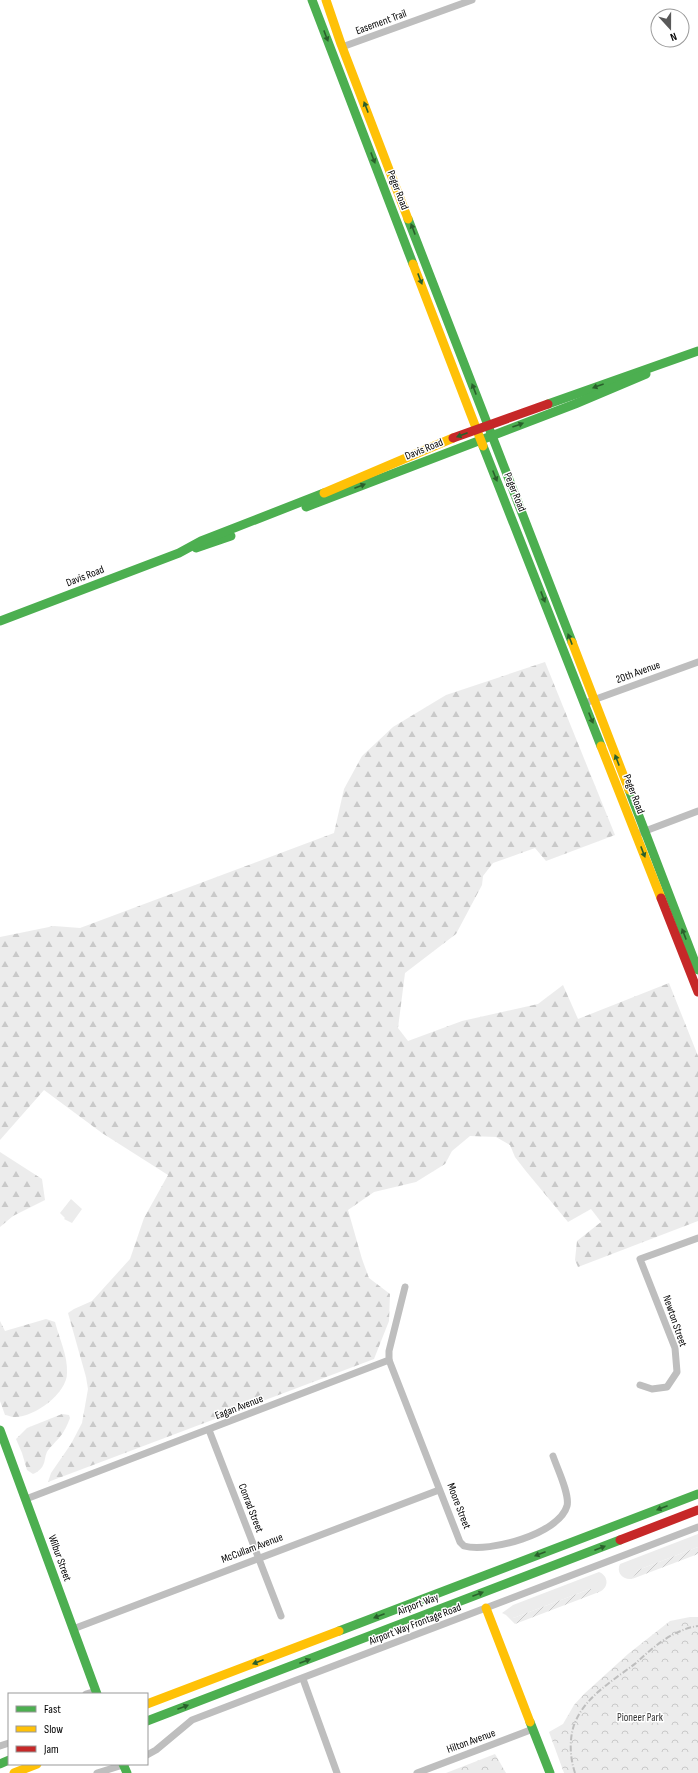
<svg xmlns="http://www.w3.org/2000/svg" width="698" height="1773" font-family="'Sofia Sans Condensed',sans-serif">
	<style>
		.grass { fill: #ececec }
		.forest { fill: url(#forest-firs) }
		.park { fill: url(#park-crowns) }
		.garden { fill: url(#garden-furrows) }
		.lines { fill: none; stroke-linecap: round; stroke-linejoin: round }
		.street { stroke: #bebebe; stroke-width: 7 }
		.fast { stroke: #4caf50; stroke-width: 9 }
		.slow { stroke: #ffc107; stroke-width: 9 }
		.jam { stroke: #c62828; stroke-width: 9 }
		.rail { stroke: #bebebe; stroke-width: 2; stroke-dasharray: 6 2 1 2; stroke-linecap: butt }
		.oneway { fill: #2a602c }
		.labels { text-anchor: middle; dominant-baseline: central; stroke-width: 3; stroke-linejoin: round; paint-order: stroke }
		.street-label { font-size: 11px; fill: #000; stroke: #fff }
		.park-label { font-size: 11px; fill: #333; stroke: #fff }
	</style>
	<defs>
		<pattern id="forest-firs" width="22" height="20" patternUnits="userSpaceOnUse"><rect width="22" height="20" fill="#ececec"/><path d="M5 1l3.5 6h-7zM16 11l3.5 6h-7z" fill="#c9c9c9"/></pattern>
		<pattern id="park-crowns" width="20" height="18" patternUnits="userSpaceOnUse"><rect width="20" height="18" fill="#ececec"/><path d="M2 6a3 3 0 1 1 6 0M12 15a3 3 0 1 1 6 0" fill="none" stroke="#c9c9c9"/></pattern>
		<pattern id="garden-furrows" width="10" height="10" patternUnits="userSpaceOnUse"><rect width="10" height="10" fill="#ececec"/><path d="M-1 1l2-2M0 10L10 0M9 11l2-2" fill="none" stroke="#c9c9c9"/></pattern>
	</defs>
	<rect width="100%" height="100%" fill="#fff"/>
	<g class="grass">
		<polygon points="71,1199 82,1209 72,1223 64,1219 65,1218 60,1213"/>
		<path d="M698,1534V1547L638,1570L632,1579C622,1580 616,1572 620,1564Z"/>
		<path d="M599,1572C609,1576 609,1588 599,1592L590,1589L516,1617L513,1618V1622L506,1615L502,1613L513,1605Z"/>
	</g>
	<g class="forest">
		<polygon points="545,662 615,835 546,861 535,848 493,863 483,876 482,885 456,934 405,973 398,1028 408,1041 462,1021 538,1004 563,985 578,1019 669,983 698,1056 698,1221 578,1267 575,1260 577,1241 601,1222 591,1209 568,1222 525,1170 515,1157 510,1145 496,1137 470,1136 452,1151 445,1164 416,1182 374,1192 348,1210 362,1259 369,1278 390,1294 389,1321 374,1359 48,1482 51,1473 71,1444 82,1423 88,1389 86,1377 68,1313 74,1309 92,1301 130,1259 144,1218 168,1175 102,1133 44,1090 0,1140 0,937 54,926 80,928 334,833 344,789 362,756 393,727 446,695"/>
		<polygon points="0,1152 42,1179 45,1200 13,1216 0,1227"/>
		<path d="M46,1319L55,1322C59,1338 68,1356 67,1373C67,1394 33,1418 14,1417C11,1417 7,1415 5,1415L0,1401V1321L5,1331Z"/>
		<path d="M62,1414L69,1415L70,1418C64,1434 60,1437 49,1449C42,1457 49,1467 33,1474L27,1470L22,1453L16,1439L27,1428Z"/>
	</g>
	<g class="park">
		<polygon points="690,1617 698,1617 698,1773 564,1773 549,1732 563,1724 574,1705 584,1694 628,1654 670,1621"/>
		<polygon points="495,1754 506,1773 446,1773"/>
	</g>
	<g class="garden">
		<polygon points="698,1547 698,1554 632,1579 638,1570"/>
		<polygon points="590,1589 594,1589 599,1592 515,1624 513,1622 513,1618 516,1617"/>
	</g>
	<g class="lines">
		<g class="street">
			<polyline points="342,47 472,0"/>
			<polyline points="585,703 698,662"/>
			<polyline points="640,833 698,811"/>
			<path d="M389,1360L460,1542L464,1546C489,1553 559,1534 567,1506C570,1494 557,1468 553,1456"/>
			<polyline points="640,1385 652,1389 667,1387 677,1372 675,1348 640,1259 698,1238"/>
			<polyline points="209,1430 281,1616"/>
			<polyline points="26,1499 389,1360 389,1351 405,1287"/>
			<polyline points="73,1629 439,1490"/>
			<polyline points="303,1679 337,1773"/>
			<polyline points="86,1694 96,1691"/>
			<polyline points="0,1746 9,1743"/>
			<polyline points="147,1755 156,1750 192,1720 698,1527"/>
			<polyline points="97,1773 126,1764"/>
			<polyline points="417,1773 533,1729"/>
		</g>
		<g class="fast">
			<polyline points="312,0 413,264"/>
			<polyline points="408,219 572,642"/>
			<polyline points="548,404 698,351"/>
			<polyline points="483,446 601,746"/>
			<polyline points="306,507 575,404 646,374"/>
			<polyline points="196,548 231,536"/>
			<polyline points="0,621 179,553 201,541 324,493"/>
			<polyline points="629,790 698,970"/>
			<polyline points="0,1430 97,1694"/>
			<polyline points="339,1631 698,1494"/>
			<polyline points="147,1721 620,1540"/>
			<polyline points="530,1722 550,1773"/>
			<polyline points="0,1764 9,1760"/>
			<polyline points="123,1764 127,1773"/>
		</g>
		<g class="slow">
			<polyline points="326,0 341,44 408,219"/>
			<polyline points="413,264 483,446"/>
			<polyline points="324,493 453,438"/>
			<polyline points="572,642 629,790"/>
			<polyline points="601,746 661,898"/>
			<polyline points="486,1608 530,1722"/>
			<polyline points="147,1704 339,1631"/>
			<polyline points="14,1773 37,1764"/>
		</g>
		<g class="jam">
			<polyline points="453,438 548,404"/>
			<polyline points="661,898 698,992"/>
			<polyline points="620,1540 698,1510"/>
		</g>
		<path class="rail" d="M575,1773C570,1758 569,1740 574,1725C584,1697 614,1680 636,1663C647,1653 659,1642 672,1635C680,1631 689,1627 698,1626"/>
	</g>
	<defs><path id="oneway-solid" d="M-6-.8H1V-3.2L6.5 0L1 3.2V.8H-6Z"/></defs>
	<g class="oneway">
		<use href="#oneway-solid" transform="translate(326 36) rotate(69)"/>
		<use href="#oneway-solid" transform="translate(366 107) rotate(-111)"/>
		<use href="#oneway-solid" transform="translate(373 158) rotate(69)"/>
		<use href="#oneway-solid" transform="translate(413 229) rotate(-111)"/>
		<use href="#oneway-solid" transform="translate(420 279) rotate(69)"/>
		<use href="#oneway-solid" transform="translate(598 386) rotate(160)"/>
		<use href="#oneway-solid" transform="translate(474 389) rotate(-111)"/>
		<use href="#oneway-solid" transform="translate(518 425) rotate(-20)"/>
		<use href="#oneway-solid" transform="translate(462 435) rotate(159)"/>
		<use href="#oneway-solid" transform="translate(495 476) rotate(68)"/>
		<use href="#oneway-solid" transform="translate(360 486) rotate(-21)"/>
		<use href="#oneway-solid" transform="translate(543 597) rotate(69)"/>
		<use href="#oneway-solid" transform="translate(570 639) rotate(-111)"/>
		<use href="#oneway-solid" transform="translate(591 718) rotate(68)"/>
		<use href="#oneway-solid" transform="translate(617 760) rotate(-111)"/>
		<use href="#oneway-solid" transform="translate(643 852) rotate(69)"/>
		<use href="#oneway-solid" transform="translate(684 934) rotate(-111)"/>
		<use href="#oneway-solid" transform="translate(662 1508) rotate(159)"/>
		<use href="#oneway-solid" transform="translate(600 1548) rotate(-21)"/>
		<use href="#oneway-solid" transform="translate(540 1554) rotate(159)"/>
		<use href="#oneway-solid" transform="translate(478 1594) rotate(-21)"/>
		<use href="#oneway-solid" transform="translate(379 1616) rotate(159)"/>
		<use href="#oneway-solid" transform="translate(305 1661) rotate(-21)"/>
		<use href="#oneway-solid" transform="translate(258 1662) rotate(159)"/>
		<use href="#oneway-solid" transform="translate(183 1707) rotate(-21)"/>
	</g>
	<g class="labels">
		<g class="street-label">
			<text transform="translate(381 22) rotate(-20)">Easement Trail</text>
			<text transform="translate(398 190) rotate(69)">Peger Road</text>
			<text transform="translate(424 449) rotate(-22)">Davis Road</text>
			<text transform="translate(515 492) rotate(68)">Peger Road</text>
			<text transform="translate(85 576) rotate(-21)">Davis Road</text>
			<text transform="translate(638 672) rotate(-20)">20th Avenue</text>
			<text transform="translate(634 794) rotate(69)">Peger Road</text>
			<text transform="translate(675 1321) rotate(71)">Newton Street</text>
			<text transform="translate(239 1407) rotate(-21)">Eagan Avenue</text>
			<text transform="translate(459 1506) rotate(69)">Moore Street</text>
			<text transform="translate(251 1508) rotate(69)">Conrad Street</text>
			<text transform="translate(252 1548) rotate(-21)">McCullam Avenue</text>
			<text transform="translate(60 1558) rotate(70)">Wilbur Street</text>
			<text transform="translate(418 1604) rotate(-21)">Airport Way</text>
			<text transform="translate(415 1624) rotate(-21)">Airport Way Frontage Road</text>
			<text transform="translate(471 1741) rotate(-20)">Hilton Avenue</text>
		</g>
		<g class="park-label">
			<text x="640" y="1717">Pioneer Park</text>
		</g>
	</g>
	<rect x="8" y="1693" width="140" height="72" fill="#ffffff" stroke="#999999"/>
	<rect x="16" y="1706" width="20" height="6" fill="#4caf50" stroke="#999999"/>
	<text x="44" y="1713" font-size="12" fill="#000000">Fast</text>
	<rect x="16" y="1726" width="20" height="6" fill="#ffc107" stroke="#999999"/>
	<text x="44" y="1733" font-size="12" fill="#000000">Slow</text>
	<rect x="16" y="1746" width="20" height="6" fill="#c62828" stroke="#999999"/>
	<text x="44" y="1753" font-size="12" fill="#000000">Jam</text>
	<g transform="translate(670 28) rotate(159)"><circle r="19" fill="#ffffff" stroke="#999999"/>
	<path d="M0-3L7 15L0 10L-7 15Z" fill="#595959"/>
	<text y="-6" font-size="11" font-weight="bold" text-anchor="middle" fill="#000000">N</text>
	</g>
</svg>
